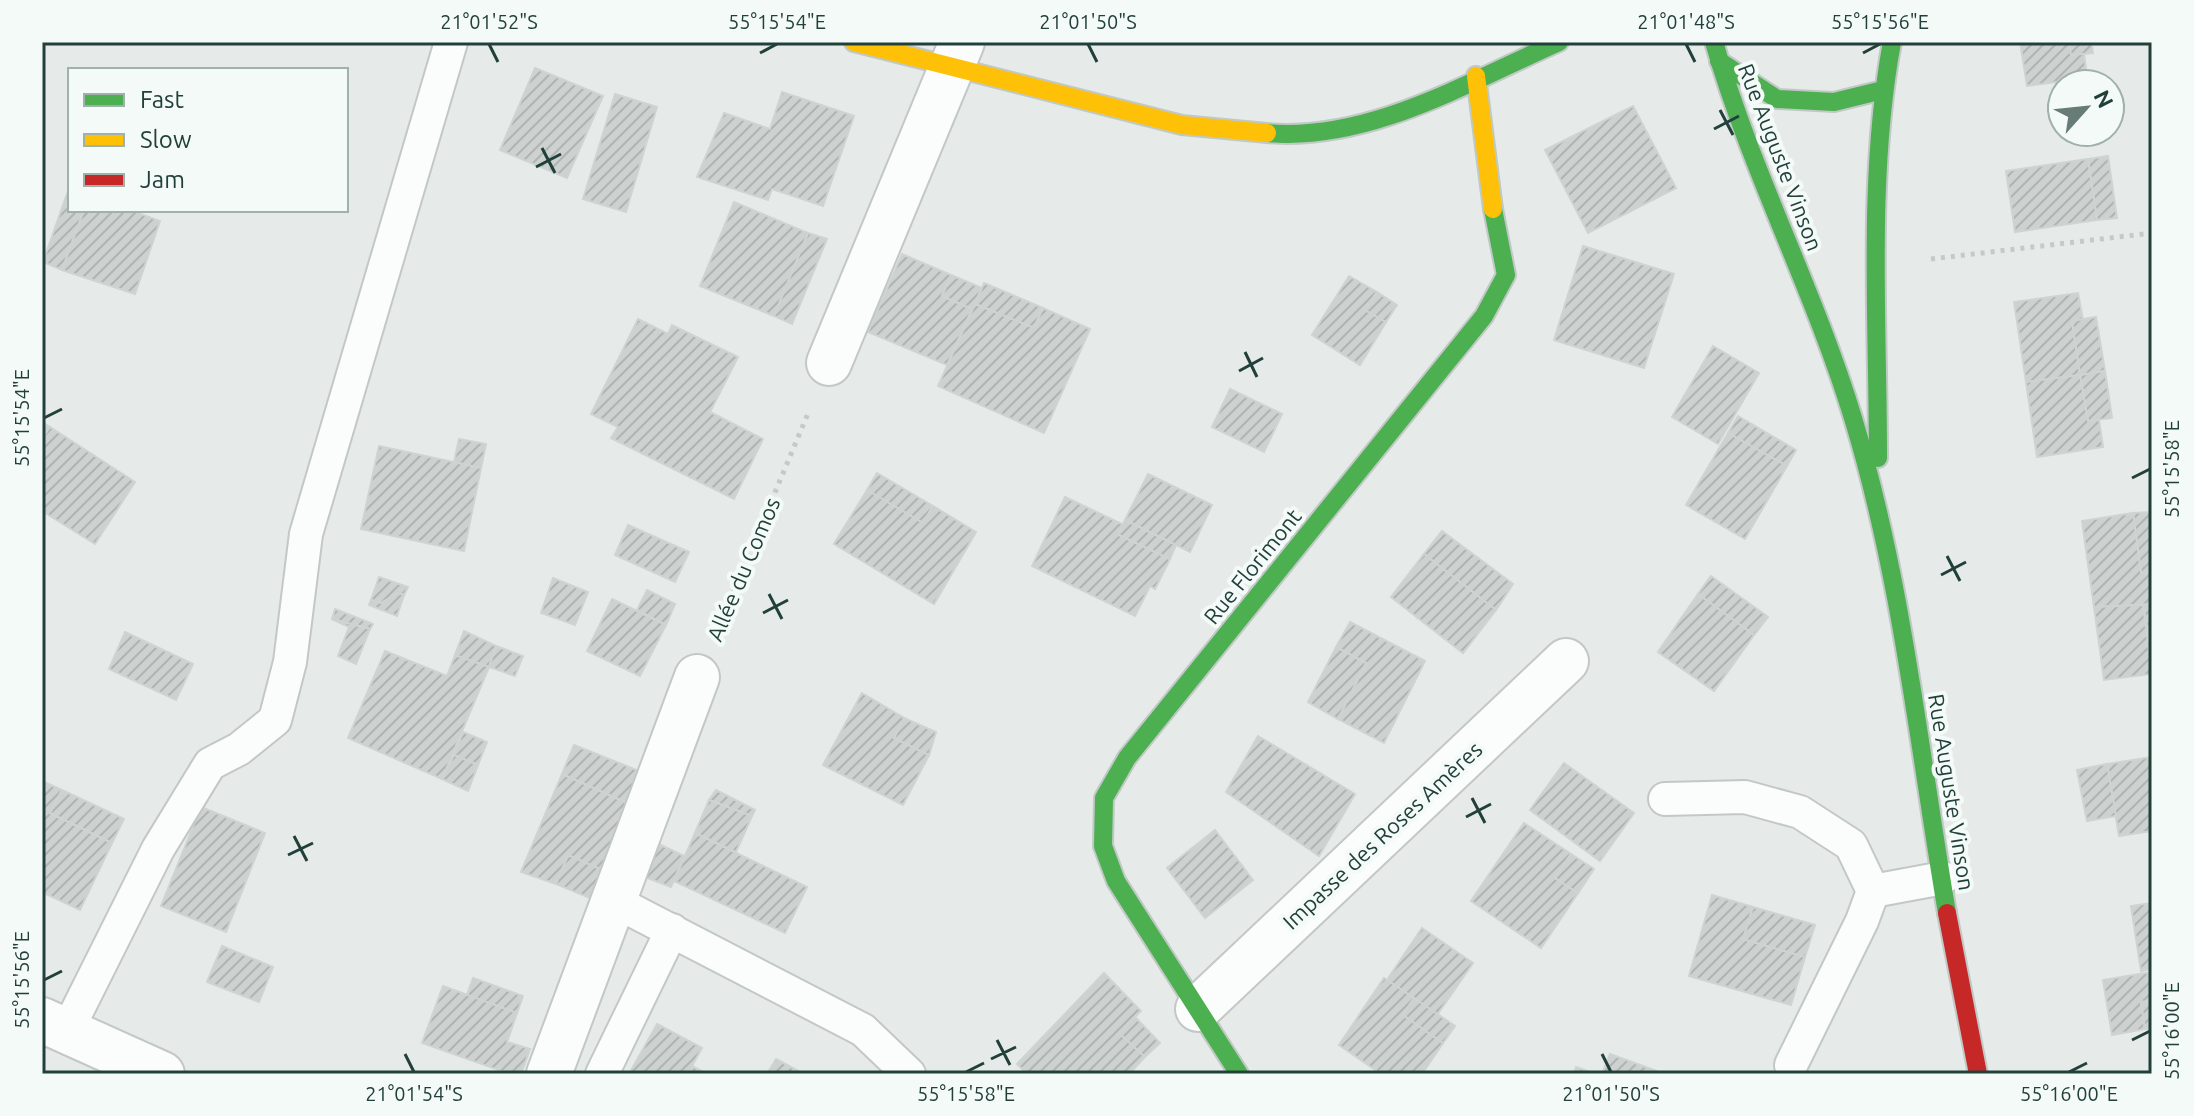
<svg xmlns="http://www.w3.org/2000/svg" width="2194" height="1116" font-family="Ubuntu,sans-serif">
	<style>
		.building { fill: url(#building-hatch); stroke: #ced4d2; stroke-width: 2 }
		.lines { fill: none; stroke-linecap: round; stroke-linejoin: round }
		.lane-casing { stroke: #c3c8c6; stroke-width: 36 }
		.street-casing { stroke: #c3c8c6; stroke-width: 48 }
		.fast-casing { stroke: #c1c9c6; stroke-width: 22 }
		.slow-casing { stroke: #c1c9c6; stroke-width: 22 }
		.jam-casing { stroke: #c1c9c6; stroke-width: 22 }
		.path { stroke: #c2cbc9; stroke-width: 5; stroke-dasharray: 4 6; stroke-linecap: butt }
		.lane { stroke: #fbfcfc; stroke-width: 32 }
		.street { stroke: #fbfcfc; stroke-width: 44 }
		.fast { stroke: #4caf50; stroke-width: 18 }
		.slow { stroke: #ffc107; stroke-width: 18 }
		.jam { stroke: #c62828; stroke-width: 18 }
		.ticks { fill: none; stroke: #22403a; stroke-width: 3 }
		.labels { text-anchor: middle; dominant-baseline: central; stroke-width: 8; stroke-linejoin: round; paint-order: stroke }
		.street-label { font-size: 22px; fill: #22403a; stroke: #f4faf7 }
		.neatline { fill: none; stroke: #22403a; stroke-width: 3 }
		.ticks-label { font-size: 20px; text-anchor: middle; fill: #22403a }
	</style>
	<defs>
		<pattern id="building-hatch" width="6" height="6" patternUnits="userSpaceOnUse" patternTransform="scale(2)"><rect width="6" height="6" fill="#cdd2d0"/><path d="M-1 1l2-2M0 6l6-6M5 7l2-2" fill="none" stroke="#b0b5b3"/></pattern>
	</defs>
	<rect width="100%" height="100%" fill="#e6ebe9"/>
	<g class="building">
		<polygon points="2020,42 2069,42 2071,55 2084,53 2087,78 2027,86"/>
		<polygon points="2069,42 2091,42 2093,53 2071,55"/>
		<polygon points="535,68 603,96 567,178 500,150"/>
		<polygon points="782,92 854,116 823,206 772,189 768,200 697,177 724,113 770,129"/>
		<polygon points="615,94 657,107 626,212 583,199"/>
		<polygon points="1633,106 1676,188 1588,233 1545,150"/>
		<polygon points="2108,156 2117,218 2097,220 2088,159"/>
		<polygon points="2088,159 2097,220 2015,232 2006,171"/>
		<polygon points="69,188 70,210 84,210 62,270 43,262"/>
		<polygon points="734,202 808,233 774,316 700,286"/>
		<polygon points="84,210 130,210 160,221 135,294 62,270"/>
		<polygon points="808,233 827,239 792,324 774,316"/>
		<polygon points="1583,246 1674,274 1644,368 1554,340"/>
		<polygon points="902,254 951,275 942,296 972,309 947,365 868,332"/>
		<polygon points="951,275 982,288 972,309 942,296"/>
		<polygon points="1349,276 1377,292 1365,310 1386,322 1360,365 1312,335"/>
		<polygon points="984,283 1043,308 1034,328 975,304"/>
		<polygon points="1377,292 1397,305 1386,322 1365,310"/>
		<polygon points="2078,293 2083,320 2072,321 2080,375 2026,382 2014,302"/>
		<polygon points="975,304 1034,328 1043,308 1090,329 1044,433 938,386"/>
		<polygon points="2096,317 2105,371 2080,375 2072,321"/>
		<polygon points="638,319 668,334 672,325 738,357 710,412 763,439 734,499 611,438 618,427 591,414"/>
		<polygon points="1713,346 1759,373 1718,444 1672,417"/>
		<polygon points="2105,371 2112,418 2088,421 2080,375"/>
		<polygon points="2080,375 2088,421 2099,420 2103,447 2037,457 2026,382"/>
		<polygon points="1230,389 1282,414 1264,452 1212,427"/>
		<polygon points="1738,416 1796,450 1787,466 1728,433"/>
		<polygon points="42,422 50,427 42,439"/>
		<polygon points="50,427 135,482 95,544 42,511 42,439"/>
		<polygon points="1728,433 1787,466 1745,539 1686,505"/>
		<polygon points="459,439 486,444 481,468 454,462"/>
		<polygon points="379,446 481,468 464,551 361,529"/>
		<polygon points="877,473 933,506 923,523 867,490"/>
		<polygon points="1148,474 1212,505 1190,552 1125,520"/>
		<polygon points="867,490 923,523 933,506 976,532 934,604 834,544"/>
		<polygon points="1065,497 1124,525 1119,535 1170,559 1155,589 1150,586 1135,616 1032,566"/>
		<polygon points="2152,512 2152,572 2141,573 2133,513"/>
		<polygon points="2133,513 2141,573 2152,572 2152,604 2094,607 2082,521"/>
		<polygon points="1125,520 1176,545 1170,559 1119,535"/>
		<polygon points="628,525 689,552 675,582 615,555"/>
		<polygon points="1442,531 1513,584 1496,610 1424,554"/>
		<polygon points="1424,554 1496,610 1463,653 1391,597"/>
		<polygon points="1711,576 1768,617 1754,635 1698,594"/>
		<polygon points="379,577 408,587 404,595 398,593 381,603 371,600"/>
		<polygon points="553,578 588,592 575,625 541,613"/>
		<polygon points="647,590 675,604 666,625 637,610"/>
		<polygon points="398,593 404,595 397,616 369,605 371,600 381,603"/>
		<polygon points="1698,594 1754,635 1714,691 1658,652"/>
		<polygon points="612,599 666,625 640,676 587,651"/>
		<polygon points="2152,604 2152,654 2143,605"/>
		<polygon points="2143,605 2152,674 2104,680 2094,607"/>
		<polygon points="335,609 373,624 370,629 332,619"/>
		<polygon points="332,619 370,629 356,664 338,656 349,627"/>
		<polygon points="1350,622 1425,661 1384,743 1338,719 1366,663 1336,647"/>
		<polygon points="464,631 496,646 489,667 455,655"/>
		<polygon points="125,632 193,664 176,700 109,669"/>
		<polygon points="496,646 523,656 515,676 489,667"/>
		<polygon points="1336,647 1366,663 1338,719 1308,702"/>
		<polygon points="385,651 447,676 455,655 489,667 442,779 348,738"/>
		<polygon points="862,693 904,718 894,738 929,755 903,805 823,765"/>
		<polygon points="904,718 936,732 929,755 894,738"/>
		<polygon points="463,732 487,742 478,765 454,755"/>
		<polygon points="1258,736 1355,794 1319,856 1226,792"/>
		<polygon points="574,745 649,775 636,807 562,774"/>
		<polygon points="454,755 478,765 468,791 442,779"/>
		<polygon points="2152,757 2152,831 2119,836 2107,764"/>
		<polygon points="1564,763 1634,813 1600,861 1530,810"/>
		<polygon points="2107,764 2116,816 2087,821 2077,770"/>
		<polygon points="562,774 636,807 609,873 568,855 556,884 521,872"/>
		<polygon points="42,781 62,790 50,813 112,843 80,910 42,892"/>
		<polygon points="62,790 124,819 112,843 50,813"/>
		<polygon points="716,790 755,810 752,816 709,800"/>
		<polygon points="709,800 752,816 736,852 695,833"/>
		<polygon points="201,807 265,833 226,932 161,906"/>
		<polygon points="1524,823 1571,854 1555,878 1578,893 1541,948 1471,901"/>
		<polygon points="1215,830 1253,880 1205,918 1167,868"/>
		<polygon points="695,833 807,887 785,933 674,881"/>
		<polygon points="642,836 684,856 671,887 629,871"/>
		<polygon points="1571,854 1594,869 1578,893 1555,878"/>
		<polygon points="568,855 609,873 597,901 556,884"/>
		<polygon points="1712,895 1753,907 1743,939 1805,957 1791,1005 1689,976"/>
		<polygon points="2152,903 2152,969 2141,971 2131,906"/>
		<polygon points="1753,907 1815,925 1805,957 1743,939"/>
		<polygon points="1422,928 1473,963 1437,1015 1387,980"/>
		<polygon points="222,946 273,967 259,1002 207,982"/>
		<polygon points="2152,972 2152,1001 2141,1002 2145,1029 2112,1035 2103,980"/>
		<polygon points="1104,973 1141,1011 1119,1033 1145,1057 1129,1074 1027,1074 1017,1064"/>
		<polygon points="473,978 523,996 517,1013 467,995"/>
		<polygon points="1384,978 1414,998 1403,1015 1443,1043 1422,1074 1381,1074 1339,1045"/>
		<polygon points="443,986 517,1013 507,1042 530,1049 521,1074 510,1074 422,1043"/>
		<polygon points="1414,998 1455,1026 1443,1043 1403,1015"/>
		<polygon points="2152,1001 2152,1028 2145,1029 2141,1002"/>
		<polygon points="1135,1017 1160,1043 1145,1057 1119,1033"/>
		<polygon points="657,1024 702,1048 692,1066 707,1074 629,1074"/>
		<polygon points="1610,1054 1665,1074 1602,1074"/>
		<polygon points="776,1059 804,1074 767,1074"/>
		<polygon points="1576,1067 1596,1074 1574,1074"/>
	</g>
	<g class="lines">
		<g class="lane-casing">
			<g id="lane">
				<polyline points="1665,799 1745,797 1800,812 1851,845 1873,891 1862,921 1791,1065"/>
				<polyline points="1873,891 1943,878"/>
				<polyline points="614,901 863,1030 909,1074"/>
				<polyline points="67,1031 158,849 210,764 239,749 275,720 290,662 306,534 451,42"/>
				<polyline points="602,1074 672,930"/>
			</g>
		</g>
		<g class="street-casing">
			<g id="street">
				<polyline points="829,363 962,42"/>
				<polyline points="1198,1009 1566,661"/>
				<polyline points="42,1020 162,1074"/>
				<polyline points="549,1074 697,677"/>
			</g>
		</g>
		<g class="fast-casing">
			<g id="fast">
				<path d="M1714,42C1751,171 1814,290 1853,418C1902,579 1919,749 1947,913"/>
				<polyline points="1719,61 1777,99 1834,102 1883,90"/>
				<path d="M1267,133C1369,142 1468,82 1559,42"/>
				<path d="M1878,458C1878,321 1867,177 1892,42"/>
				<polyline points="1239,1074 1116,881 1103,846 1104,798 1127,758 1484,316 1506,275 1493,209"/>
			</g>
		</g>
		<g class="slow-casing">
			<g id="slow">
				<polyline points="854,42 1182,125 1267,133"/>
				<polyline points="1476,76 1493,209"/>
			</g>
		</g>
		<g class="jam-casing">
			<polyline id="jam" points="1947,913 1978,1074"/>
		</g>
		<g class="path">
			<polyline points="1931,259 2152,233"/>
			<polyline points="717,631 809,411"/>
		</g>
		<use href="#lane" class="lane"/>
		<use href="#street" class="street"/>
		<use href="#fast" class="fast"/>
		<use href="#slow" class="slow"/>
		<use href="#jam" class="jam"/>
	</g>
	<path class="ticks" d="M489,44L498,62M1088,44L1097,62M1686,44L1695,62M760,53L777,44M1863,53L1880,44M1720,110L1733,135M1714,129L1739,116M542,148L555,173M536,167L561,154M1245,352L1257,377M1239,371L1263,358M44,418L62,409M2132,478L2150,469M1947,556L1960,581M1941,575L1966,562M769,594L782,619M763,613L788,600M1472,798L1485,823M1466,817L1491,804M294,836L307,861M288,855L313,843M44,980L62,971M997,1040L1010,1065M2132,1040L2150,1031M405,1054L414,1072M1602,1054L1611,1072M991,1059L1016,1047M966,1072L984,1063M2069,1072L2087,1063"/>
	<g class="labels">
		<g class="street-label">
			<text transform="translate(1781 157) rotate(69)">Rue Auguste Vinson</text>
			<text transform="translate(1252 566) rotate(-51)">Rue Florimont</text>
			<text transform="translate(743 569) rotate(-67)">Allée du Comos</text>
			<text transform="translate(1952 792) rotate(81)">Rue Auguste Vinson</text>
			<text transform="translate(1382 835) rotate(-43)">Impasse des Roses Amères</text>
		</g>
	</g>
	<rect width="2194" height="1116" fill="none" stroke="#f4faf7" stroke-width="88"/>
	<rect x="68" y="68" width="280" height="144" fill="#f4faf7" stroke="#a0b0ab" stroke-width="2"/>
	<rect x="84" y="94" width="40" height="12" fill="#4caf50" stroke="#a0b0ab" stroke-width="2"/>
	<text x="140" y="108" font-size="24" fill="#22403a">Fast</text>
	<rect x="84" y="134" width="40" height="12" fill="#ffc107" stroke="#a0b0ab" stroke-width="2"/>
	<text x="140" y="148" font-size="24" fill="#22403a">Slow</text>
	<rect x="84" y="174" width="40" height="12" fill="#c62828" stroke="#a0b0ab" stroke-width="2"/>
	<text x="140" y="188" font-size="24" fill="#22403a">Jam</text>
	<g transform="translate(2086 108) rotate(63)"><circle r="38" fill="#f4faf7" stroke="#a0b0ab" stroke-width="2"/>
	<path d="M0-6L14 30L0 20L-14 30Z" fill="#677c77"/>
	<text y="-12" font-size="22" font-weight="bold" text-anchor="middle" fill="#22403a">N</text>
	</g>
	<rect x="44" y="44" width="2106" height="1028" class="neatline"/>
	<g class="ticks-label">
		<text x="489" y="29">21°01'52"S</text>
		<text x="777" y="29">55°15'54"E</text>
		<text x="1088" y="29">21°01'50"S</text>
		<text x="1686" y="29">21°01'48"S</text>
		<text x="1880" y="29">55°15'56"E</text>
		<text transform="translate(22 418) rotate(-90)" y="7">55°15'54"E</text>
		<text transform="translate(2172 469) rotate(-90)" y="7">55°15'58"E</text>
		<text transform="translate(22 980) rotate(-90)" y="7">55°15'56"E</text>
		<text transform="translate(2172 1031) rotate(-90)" y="7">55°16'00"E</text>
		<text x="414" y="1101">21°01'54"S</text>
		<text x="966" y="1101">55°15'58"E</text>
		<text x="1611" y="1101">21°01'50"S</text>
		<text x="2069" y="1101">55°16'00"E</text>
	</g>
</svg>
